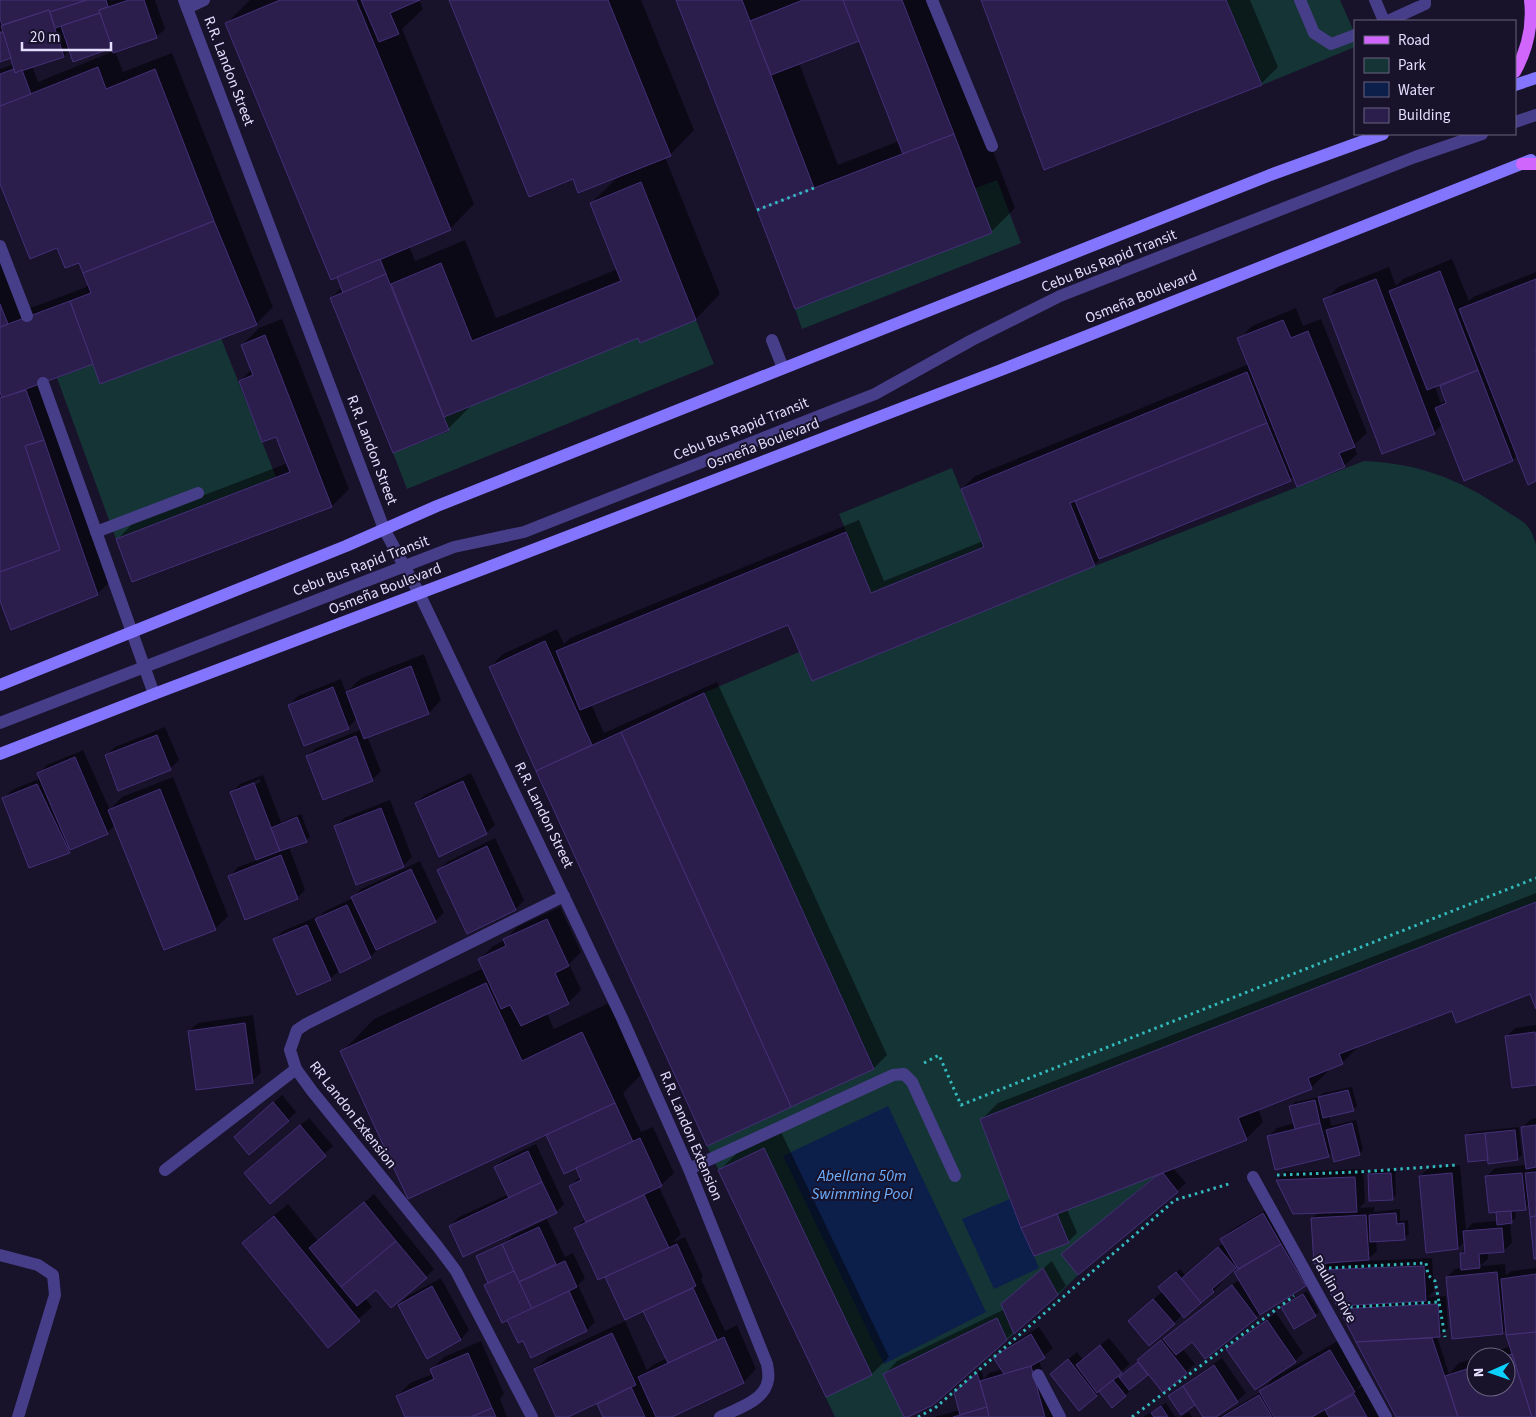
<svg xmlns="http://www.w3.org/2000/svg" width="1536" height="1417" font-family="'Source Sans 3',sans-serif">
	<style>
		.green { fill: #153435 }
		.water { fill: #0c1e4a }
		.shadow { fill: #0007; fill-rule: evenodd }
		.building { fill: #2b1e4c; stroke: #443078 }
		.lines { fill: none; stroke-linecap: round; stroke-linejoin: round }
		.path { stroke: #33babc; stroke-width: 3; stroke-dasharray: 2.5 4; stroke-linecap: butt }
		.service { stroke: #473e89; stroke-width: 12 }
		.minor { stroke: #473e89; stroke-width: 12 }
		.tertiary { stroke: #473e89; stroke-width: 12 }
		.secondary { stroke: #8375fd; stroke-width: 12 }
		.primary { stroke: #d066fc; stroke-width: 12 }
		.labels { text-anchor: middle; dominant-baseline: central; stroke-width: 4; stroke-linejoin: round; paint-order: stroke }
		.street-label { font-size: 15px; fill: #e3ddfe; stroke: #18122b }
		.water-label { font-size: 16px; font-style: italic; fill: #6daffd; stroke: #18122b }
	</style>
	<rect width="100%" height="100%" fill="#18122b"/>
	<g class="green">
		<polygon points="1226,0 1340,0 1355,34 1355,47 1262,85"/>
		<polygon points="997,180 1021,243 802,329 795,309 991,233 974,189"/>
		<polygon points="696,320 714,364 407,489 393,453 449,431 444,417 638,338 640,343"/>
		<polygon points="221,338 276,477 116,539 57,378 93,364 100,383"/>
		<path d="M1364,461C1418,463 1462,480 1506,511C1513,516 1523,520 1528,527C1532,531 1534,539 1536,544V1009L1530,994L1456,1023L1451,1011L1340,1054L1343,1064L1308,1077L1312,1089L1238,1117L1247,1140L1163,1173L1178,1192L1078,1275L1058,1295L1007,1340L933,1405L908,1417H835L707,1146L874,1068L704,693L799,652L812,681L1095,566Z"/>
		<polygon points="952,468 984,547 871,593 839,514"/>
	</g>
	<g class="water">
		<polygon points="888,1106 986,1312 884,1364 783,1156"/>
		<polygon points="1010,1199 1039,1268 994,1289 962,1219"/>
	</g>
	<g class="shadow">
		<path d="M0,0H111V1L115,0H155L165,29L156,37L115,51L123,72L172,53L273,307L256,324L93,362L45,380L110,582L97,594L0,597V260L24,306L17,313L84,288L89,284L80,261L58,246L0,180V69L14,64L12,56L0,60ZM113,47L114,51L38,82L32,66L64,56L70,49Z"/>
		<polygon points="250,0 419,0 423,9 402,29 474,204 450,229 409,246 415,261 465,240 496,318 618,269 591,203 620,175 573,177 451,0 641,0 694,130 670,155 665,157 720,294 696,319 641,341 639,337 472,405 448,429 331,298 342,287 227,23"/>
		<path d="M677,0H935L1015,208L991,232L796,308ZM859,39L899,141L838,165L799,63Z"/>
		<polygon points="982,0 1250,0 1278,67 1261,84"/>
		<path d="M1452,259L1469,301L1473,297L1536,272V480L1518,455L1513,460L1443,424L1435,432L1383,452L1325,300L1338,287L1389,267L1396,286L1403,279ZM1440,384L1446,399L1441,404L1435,386Z"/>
		<polygon points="1296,308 1303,326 1321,319 1367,433 1354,445 1357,454 1344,466 1294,476 1290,480 1103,556 1095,564 812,680 789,623 591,704 604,733 717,682 887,1055 874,1068 707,1144 490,667 503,654 557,629 564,644 570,638 859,520 884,581 983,541 962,489 975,476 1249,364 1239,339 1252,326"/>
		<polygon points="282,319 349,489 332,506 133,580 118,539 134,522 288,463 276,435 240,381 252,369 242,345 259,328"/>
		<polygon points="424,654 441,700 429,713 367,736 381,771 372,780 307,756 316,748 362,729 357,718 348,728 289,705 298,696 341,679 346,693 360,679"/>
		<polygon points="165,727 179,760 170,769 106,756 115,747"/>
		<polygon points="83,750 110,810 122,797 173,777 228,916 215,929 115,825 107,833 74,847 69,852 4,798 12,790 41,778 39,774 47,765"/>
		<polygon points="471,773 495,825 486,833 416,803 425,795"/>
		<path d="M263,775L281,822L301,814L310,837L306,840L289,847L305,890L297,898L230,876L238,867L257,860L232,792L240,784ZM260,779L261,782L240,790V787Z"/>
		<polygon points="390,800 412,857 403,866 335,827 344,818"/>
		<polygon points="495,838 524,900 516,909 468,932 439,870 447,862"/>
		<polygon points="420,861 444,913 435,921 379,948 370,957 341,971 340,970 330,979 275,939 283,931 316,917 317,919 325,911 353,898 361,889"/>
		<polygon points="1536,893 1536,1005 1531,992 1452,1009 1359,1046 1342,1063 1327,1068 1328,1071 1311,1088 1258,1108 1263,1122 1246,1139 1173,1168 1186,1183 1177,1191 1063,1254 1157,1174 1067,1209 1077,1233 1068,1242 1023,1228 981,1120 998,1103"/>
		<polygon points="560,907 581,952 569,964 581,990 568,1003 547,1013 554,1029 615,1000 647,1069 623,1093 641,1132 653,1127 674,1173 659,1187 681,1234 673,1242 685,1237 703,1277 701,1279 725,1331 737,1325 756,1369 744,1382 669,1417 604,1417 598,1404 602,1400 565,1417 558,1417 535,1369 548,1357 625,1321 647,1370 653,1365 667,1358 644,1309 626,1318 606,1276 576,1228 586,1218 570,1186 581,1176 576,1167 564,1173 546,1134 342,1052 374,1019 484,968 480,959 493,946 505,940 517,927"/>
		<polygon points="253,1015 261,1073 252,1081 189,1031 198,1023"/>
		<polygon points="1536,1025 1536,1083 1507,1036 1515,1028"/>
		<polygon points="1352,1087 1357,1106 1353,1110 1329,1115 1331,1126 1356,1120 1363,1150 1359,1154 1332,1152 1328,1156 1269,1136 1277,1128 1295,1123 1291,1106 1295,1102 1319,1097 1323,1093"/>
		<polygon points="282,1095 296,1112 288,1120 235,1137"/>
		<polygon points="309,1118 333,1146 271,1202 254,1164"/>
		<polygon points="1536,1118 1536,1258 1529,1204 1525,1208 1515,1209 1516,1218 1510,1222 1512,1243 1503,1251 1488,1252 1488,1259 1480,1266 1505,1264 1506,1275 1511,1271 1536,1268 1536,1417 1398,1417 1341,1310 1346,1304 1320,1271 1329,1262 1312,1218 1319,1212 1277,1180 1285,1172 1363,1169 1365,1202 1359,1208 1374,1207 1374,1212 1400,1209 1400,1221 1408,1220 1409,1234 1405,1238 1376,1241 1377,1251 1366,1261 1432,1258 1434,1291 1428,1297 1446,1296 1448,1328 1439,1336 1437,1336 1449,1374 1459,1363 1476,1358 1476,1387 1506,1387 1506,1357 1479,1357 1511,1346 1507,1328 1503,1333 1447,1277 1455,1269 1462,1268 1461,1253 1465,1249 1465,1241 1458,1248 1420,1176 1429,1168 1460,1165 1466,1230 1473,1223 1498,1221 1497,1211 1487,1176 1495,1168 1527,1165 1523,1127 1531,1119"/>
		<polygon points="1519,1127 1522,1155 1518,1159 1489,1158 1467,1135 1471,1132"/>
		<polygon points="781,1132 889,1357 872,1374 720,1170 737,1153"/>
		<polygon points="536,1144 564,1204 556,1212 450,1226 459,1217 509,1194 496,1167 504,1159"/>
		<polygon points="1395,1169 1396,1195 1392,1199 1369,1174 1373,1170"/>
		<polygon points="374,1194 434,1269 426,1277 377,1288 365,1298 372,1307 328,1346 243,1243 256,1230 288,1204 318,1241"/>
		<polygon points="1272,1206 1314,1277 1306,1286 1261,1313 1205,1358 1192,1340 1182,1348 1195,1364 1163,1391 1149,1373 1128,1390 1129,1392 1112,1406 1101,1391 1079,1409 1051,1374 1077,1352 1083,1360 1109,1338 1130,1364 1116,1376 1119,1379 1139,1362 1138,1360 1147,1352 1240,1279 1236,1272 1239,1268 1237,1266 1220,1280 1222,1282 1214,1291 1184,1316 1183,1314 1174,1323 1138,1313 1163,1291 1164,1284 1180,1269 1186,1276 1223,1243 1221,1239 1230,1231"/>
		<polygon points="547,1219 565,1257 573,1253 585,1278 578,1285 595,1322 587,1330 532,1356 524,1340 486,1286 489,1282 477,1257 481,1253 507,1241 512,1236"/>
		<polygon points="1052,1261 1066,1286 1006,1339 885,1374 897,1361 1005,1309 1002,1304"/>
		<polygon points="441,1278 469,1330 461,1339 427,1357 399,1305 408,1296"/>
		<polygon points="1307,1291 1319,1312 1315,1315 1282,1307 1286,1303"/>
		<polygon points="1276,1313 1303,1353 1295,1361 1228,1349 1236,1341"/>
		<polygon points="1039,1327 1053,1348 1039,1360 1055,1417 934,1417 960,1410 960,1388 981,1370 984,1379 989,1373 1002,1369 995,1358 1003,1349"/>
		<polygon points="1343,1338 1367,1378 1356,1389 1363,1386 1380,1417 1314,1417 1318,1413 1309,1417 1219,1417 1261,1392 1273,1378"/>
		<polygon points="481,1341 504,1394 500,1399 507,1417 406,1417 397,1396 410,1383 433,1374 431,1370 444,1357"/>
		<polygon points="1222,1358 1246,1393 1237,1401 1214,1417 1205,1417 1196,1403 1182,1413 1170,1396 1193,1378"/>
		<polygon points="1166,1403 1175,1417 1143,1417"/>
		<polygon points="1189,1412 1192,1417 1181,1417"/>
	</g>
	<g class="building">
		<polygon points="0,0 87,0 50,12 49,10 2,25 0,19"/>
		<polygon points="87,0 106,0 108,7 99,10 100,13 55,28 50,12"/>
		<polygon points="129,0 144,0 157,38 113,53 99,10"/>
		<polygon points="280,0 356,0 451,230 331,280 225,23"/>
		<polygon points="361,0 420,0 390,13 399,34 379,42"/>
		<polygon points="449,0 608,0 671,156 578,193 573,179 529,197"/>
		<polygon points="676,0 742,0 814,188 757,210"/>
		<polygon points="803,0 843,0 859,41 771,75 750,21"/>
		<polygon points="843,0 902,0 954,134 903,154"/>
		<polygon points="981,0 1226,0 1262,85 1044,170"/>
		<polygon points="49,10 64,57 15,73 1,26"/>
		<polygon points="100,13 112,48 73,62 61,26"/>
		<polygon points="0,32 3,32 11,58 0,62"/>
		<polygon points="98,67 106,89 155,69 214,221 83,273 79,263 65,268 57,248 30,259 0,184 0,106"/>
		<polygon points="14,69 15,73 22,70 31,94 0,106 0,74"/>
		<polygon points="954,134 992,233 795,309 757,210"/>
		<polygon points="641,182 696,320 640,343 638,338 444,417 391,284 441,263 472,341 621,281 590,203"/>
		<polygon points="214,221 257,325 100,384 70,301 91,293 83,273"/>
		<polygon points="380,259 386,274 343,293 337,277"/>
		<polygon points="1440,271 1478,370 1427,390 1389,291"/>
		<polygon points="386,274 449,430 393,453 330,298"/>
		<polygon points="1376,279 1435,434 1382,454 1323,299"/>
		<polygon points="1536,279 1536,349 1535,350 1536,354 1536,481 1528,485 1459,309"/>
		<polygon points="70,301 93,364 2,398 0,392 0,327"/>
		<polygon points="0,304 8,324 0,327"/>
		<polygon points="1283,320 1291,338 1308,331 1355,447 1339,453 1345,467 1297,487 1237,338"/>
		<polygon points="265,335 332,507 132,582 116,539 290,472 276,437 262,442 239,381 253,375 241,345"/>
		<polygon points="1478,370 1513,461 1464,481 1435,408 1446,403 1440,386"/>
		<polygon points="1247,372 1267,423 1070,503 1095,566 812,681 788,625 580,710 556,651 846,532 871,593 984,547 961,489"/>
		<polygon points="26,390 44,440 25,446 60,550 0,572 0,398"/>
		<polygon points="1267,423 1291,481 1099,559 1075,501"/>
		<polygon points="44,440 98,595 11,630 0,601 0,572 60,550 25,446"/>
		<polygon points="545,641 592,745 536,771 489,667"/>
		<polygon points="411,666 429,714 364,739 346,692"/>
		<polygon points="333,687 349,729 304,746 288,705"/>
		<polygon points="704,693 874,1069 791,1107 621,732"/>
		<polygon points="621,732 791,1107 707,1146 536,771"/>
		<polygon points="157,735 171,770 118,791 105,755"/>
		<polygon points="356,736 373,781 323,800 306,756"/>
		<polygon points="75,757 108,834 70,850 37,773"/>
		<polygon points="463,781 487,834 439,857 415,803"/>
		<polygon points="254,783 280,851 256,860 230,792"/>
		<polygon points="37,784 70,853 29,868 2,798"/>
		<polygon points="160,789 216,930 164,950 108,810"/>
		<polygon points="381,808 404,867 356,885 334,826"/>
		<polygon points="297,817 307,842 280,851 271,828"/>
		<polygon points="487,846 516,910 467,934 437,870"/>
		<polygon points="281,855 298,899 245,920 228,876"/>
		<polygon points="411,869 436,922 376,950 351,897"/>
		<polygon points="1536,902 1536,1009 1530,994 1456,1023 1452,1011 1339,1054 1343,1064 1308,1078 1312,1089 1238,1118 1247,1140 1021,1228 980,1119"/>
		<polygon points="347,905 371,958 340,973 315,919"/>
		<polygon points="547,919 569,966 555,973 569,1004 521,1026 510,1005 501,1009 478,959 506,946 503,939"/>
		<polygon points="307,925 331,980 297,995 273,939"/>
		<polygon points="486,983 522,1061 582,1032 615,1103 408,1199 340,1051"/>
		<polygon points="245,1023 253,1083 196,1090 188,1031"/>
		<polygon points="1535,1032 1536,1037 1536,1085 1512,1088 1505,1036"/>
		<polygon points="1348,1090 1354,1111 1323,1118 1318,1097"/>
		<polygon points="1315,1100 1320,1123 1295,1129 1289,1106"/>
		<polygon points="273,1102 289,1121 249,1155 234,1137"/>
		<polygon points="615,1103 633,1142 564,1174 546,1135"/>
		<polygon points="1320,1123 1329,1157 1275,1170 1267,1136"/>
		<polygon points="1352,1123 1360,1155 1334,1162 1326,1130"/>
		<polygon points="300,1125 326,1156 270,1204 244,1173"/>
		<polygon points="1536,1125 1536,1167 1526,1169 1521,1127"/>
		<polygon points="1515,1130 1518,1160 1488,1164 1485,1133"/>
		<polygon points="1485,1133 1488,1160 1468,1162 1465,1135"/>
		<polygon points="640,1138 662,1186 586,1222 569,1186 581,1180 576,1168"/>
		<polygon points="764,1148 872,1375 826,1397 718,1170"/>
		<polygon points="528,1151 542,1182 509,1198 494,1167"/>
		<polygon points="1536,1172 1536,1216 1530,1217 1525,1173"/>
		<polygon points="1163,1173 1178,1192 1078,1275 1061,1254 1156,1176"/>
		<polygon points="1391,1173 1393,1200 1369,1201 1368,1174"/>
		<polygon points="1452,1173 1458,1249 1426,1253 1419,1176"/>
		<polygon points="1522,1173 1526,1210 1489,1213 1485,1176"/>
		<polygon points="1355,1177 1357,1212 1293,1214 1276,1180"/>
		<polygon points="542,1182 557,1213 463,1257 449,1226"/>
		<polygon points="644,1195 669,1248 598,1280 574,1228"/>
		<polygon points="364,1202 396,1241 341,1287 309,1248"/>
		<polygon points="1511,1211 1512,1223 1497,1225 1496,1212"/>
		<polygon points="1263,1213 1281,1244 1238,1269 1220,1239"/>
		<polygon points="1396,1213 1397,1224 1404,1223 1405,1240 1370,1242 1369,1215"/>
		<polygon points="1057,1214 1069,1243 1034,1256 1021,1228"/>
		<polygon points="1366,1215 1369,1260 1314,1264 1311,1218"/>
		<polygon points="274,1216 360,1321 328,1348 242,1243"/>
		<polygon points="1536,1216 1536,1259 1534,1259 1530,1217"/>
		<polygon points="539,1227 556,1264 519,1282 502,1244"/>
		<polygon points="1502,1228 1504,1252 1479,1254 1480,1268 1461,1270 1460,1253 1465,1253 1463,1231"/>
		<polygon points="396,1241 427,1278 391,1308 376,1290 357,1306 341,1287"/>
		<polygon points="502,1244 514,1271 488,1283 476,1256"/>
		<polygon points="677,1244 696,1286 625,1320 605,1277"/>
		<polygon points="1281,1244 1306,1286 1260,1315 1234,1272"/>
		<polygon points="1218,1247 1236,1268 1212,1289 1214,1292 1201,1303 1181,1279"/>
		<polygon points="565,1261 577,1287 532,1309 519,1282"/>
		<polygon points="1424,1266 1426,1301 1337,1306 1318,1270"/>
		<polygon points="1043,1268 1058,1295 1014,1334 1001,1304"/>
		<polygon points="514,1271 532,1309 502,1323 484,1285"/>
		<polygon points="1176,1272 1201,1303 1184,1318 1158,1287"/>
		<polygon points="1497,1272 1503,1334 1452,1339 1446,1277"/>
		<polygon points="1536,1274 1536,1332 1506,1335 1501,1279"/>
		<polygon points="1232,1285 1257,1318 1205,1359 1192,1342 1176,1355 1163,1339"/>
		<polygon points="432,1286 461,1340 427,1359 398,1305"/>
		<polygon points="693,1288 717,1340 668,1363 643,1311"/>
		<polygon points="569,1291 587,1331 531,1358 523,1341 518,1343 507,1320"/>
		<polygon points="1303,1294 1316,1316 1294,1329 1281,1307"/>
		<polygon points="1153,1299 1175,1324 1149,1346 1128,1321"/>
		<polygon points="1438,1304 1440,1337 1356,1342 1339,1309"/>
		<polygon points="997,1318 1007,1340 933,1405 908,1417 904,1417 883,1374"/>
		<polygon points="1267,1320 1296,1362 1255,1390 1226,1349"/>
		<polygon points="1536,1332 1536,1417 1532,1417 1506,1335"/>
		<polygon points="612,1333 636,1385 568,1417 556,1417 534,1369"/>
		<polygon points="1031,1334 1045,1358 1031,1366 1004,1374 993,1357"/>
		<polygon points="724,1337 744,1383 672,1417 656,1417 638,1377"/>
		<polygon points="1432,1338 1458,1417 1396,1417 1356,1342"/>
		<polygon points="1161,1340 1187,1373 1163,1393 1137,1360"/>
		<polygon points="1100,1345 1122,1373 1097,1393 1076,1365"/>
		<polygon points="1330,1350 1355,1392 1312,1417 1274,1417 1259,1391"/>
		<polygon points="468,1353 492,1408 471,1417 405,1417 396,1396 434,1379 430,1369"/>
		<polygon points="1512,1354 1532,1417 1458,1417 1445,1376 1476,1366 1476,1387 1506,1387 1506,1357 1503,1357"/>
		<polygon points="1068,1359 1097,1396 1079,1411 1050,1374"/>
		<polygon points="1138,1362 1148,1375 1129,1390 1119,1377"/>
		<polygon points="1214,1365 1238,1402 1216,1417 1203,1417 1183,1386"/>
		<polygon points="1031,1366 1045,1417 989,1417 980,1381"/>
		<polygon points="977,1373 987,1407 960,1415 954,1392"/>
		<polygon points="1113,1380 1126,1396 1112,1408 1099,1391"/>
		<polygon points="1183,1386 1195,1405 1181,1415 1168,1396"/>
		<polygon points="631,1387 645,1417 603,1417 597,1404"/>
		<polygon points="1354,1394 1367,1417 1329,1417 1325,1410"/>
		<polygon points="1259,1395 1272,1417 1222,1417"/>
		<polygon points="1161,1406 1168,1417 1154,1417 1151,1413"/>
		<polygon points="987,1407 989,1417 953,1417 960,1415"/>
		<polygon points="492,1408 496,1417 471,1417"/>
	</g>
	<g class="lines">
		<g class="path">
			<polyline points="757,210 814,188"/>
			<polyline points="924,1063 939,1055 961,1105 1536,878"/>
			<polyline points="1277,1175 1358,1172 1457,1165"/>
			<polyline points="1329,1268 1426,1263 1428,1275 1435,1281 1439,1302"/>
			<polyline points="1350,1307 1439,1302 1445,1337"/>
			<polyline points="918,1417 935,1408 1175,1200 1232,1183"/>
			<polyline points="1132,1417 1294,1296"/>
		</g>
		<g class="service">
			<polyline points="932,0 992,146"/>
			<polyline points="1300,0 1314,33 1331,44 1355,35"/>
			<polyline points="1375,0 1384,21"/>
			<polyline points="1388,21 1425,4 1425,0"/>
			<polyline points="1515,122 1536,115"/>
			<polyline points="0,246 27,316"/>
			<polyline points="772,340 783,368"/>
			<polyline points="43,383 154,694"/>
			<polyline points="96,532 198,493"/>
			<polyline points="0,723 454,547 524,532 875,394 972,340 1060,296 1415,157 1482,134"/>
			<polyline points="689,1169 893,1075 904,1074 912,1082 955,1176"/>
			<polyline points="165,1170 296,1069"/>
		</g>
		<g class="minor">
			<polyline points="187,8 204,0"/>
			<path d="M419,593L622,1018L689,1169L767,1364C768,1369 769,1375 768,1380C765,1401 736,1409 720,1417"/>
			<polyline points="1253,1177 1386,1417"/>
			<polyline points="0,1255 38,1265 53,1275 55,1295 18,1417"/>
			<polyline points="1038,1375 1060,1417"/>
			<polyline points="532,1417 456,1271 438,1247 312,1091 296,1069 290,1050 297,1030 306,1024 564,896"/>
		</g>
		<polyline class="tertiary" points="184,0 384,529 419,593"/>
		<g class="secondary">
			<polyline points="1515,85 1536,78"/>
			<polyline points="0,685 346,546 437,506 1270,175 1383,134"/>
			<polyline points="0,754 154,694 465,576 1001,370 1531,160"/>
		</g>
		<g class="primary">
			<path d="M1515,72C1527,50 1533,25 1530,0"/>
			<polyline points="1522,164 1536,164"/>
		</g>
	</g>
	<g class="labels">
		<g class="street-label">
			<text transform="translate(229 71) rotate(69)">R.R. Landon Street</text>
			<text transform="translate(1109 261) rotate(-22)">Cebu Bus Rapid Transit</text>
			<text transform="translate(1141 297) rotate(-22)">Osmeña Boulevard</text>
			<text transform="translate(741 429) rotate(-22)">Cebu Bus Rapid Transit</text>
			<text transform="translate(763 444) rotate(-21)">Osmeña Boulevard</text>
			<text transform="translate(372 450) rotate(69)">R.R. Landon Street</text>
			<text transform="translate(361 566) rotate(-21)">Cebu Bus Rapid Transit</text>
			<text transform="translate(385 589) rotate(-21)">Osmeña Boulevard</text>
			<text transform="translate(544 815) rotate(64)">R.R. Landon Street</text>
			<text transform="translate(353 1115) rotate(52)">RR Landon Extension</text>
			<text transform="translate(691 1136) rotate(67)">R.R. Landon Extension</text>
			<text transform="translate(1334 1289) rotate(60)">Paulin Drive</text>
		</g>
		<g class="water-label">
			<text x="862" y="1176">Abellana 50m<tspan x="862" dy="18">Swimming Pool</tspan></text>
		</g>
	</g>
	<rect x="1354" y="20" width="162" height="115" fill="#18122b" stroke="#69637f"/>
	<rect x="1364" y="36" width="25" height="8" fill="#d066fc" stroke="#69637f"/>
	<text x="1398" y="45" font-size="15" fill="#e3ddfe">Road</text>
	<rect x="1364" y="58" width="25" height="15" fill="#153435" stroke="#69637f"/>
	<text x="1398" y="70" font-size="15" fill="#e3ddfe">Park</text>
	<rect x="1364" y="82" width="25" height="15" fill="#0c1e4a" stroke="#69637f"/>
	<text x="1398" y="95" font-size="15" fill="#e3ddfe">Water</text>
	<rect x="1364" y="108" width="25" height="15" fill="#2b1e4c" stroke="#69637f"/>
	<text x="1398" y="120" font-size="15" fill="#e3ddfe">Building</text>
	<g transform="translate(1491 1372) rotate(268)"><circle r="24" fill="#18122b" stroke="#69637f"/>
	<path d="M0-4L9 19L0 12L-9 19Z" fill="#0cd0fb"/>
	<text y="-8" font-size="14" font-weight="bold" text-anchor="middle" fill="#e3ddfe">N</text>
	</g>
	<path d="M22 42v8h89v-8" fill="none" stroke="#e3ddfe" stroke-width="2.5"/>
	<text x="30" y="42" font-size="15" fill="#e3ddfe" stroke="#18122b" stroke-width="4" paint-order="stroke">20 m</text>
</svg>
